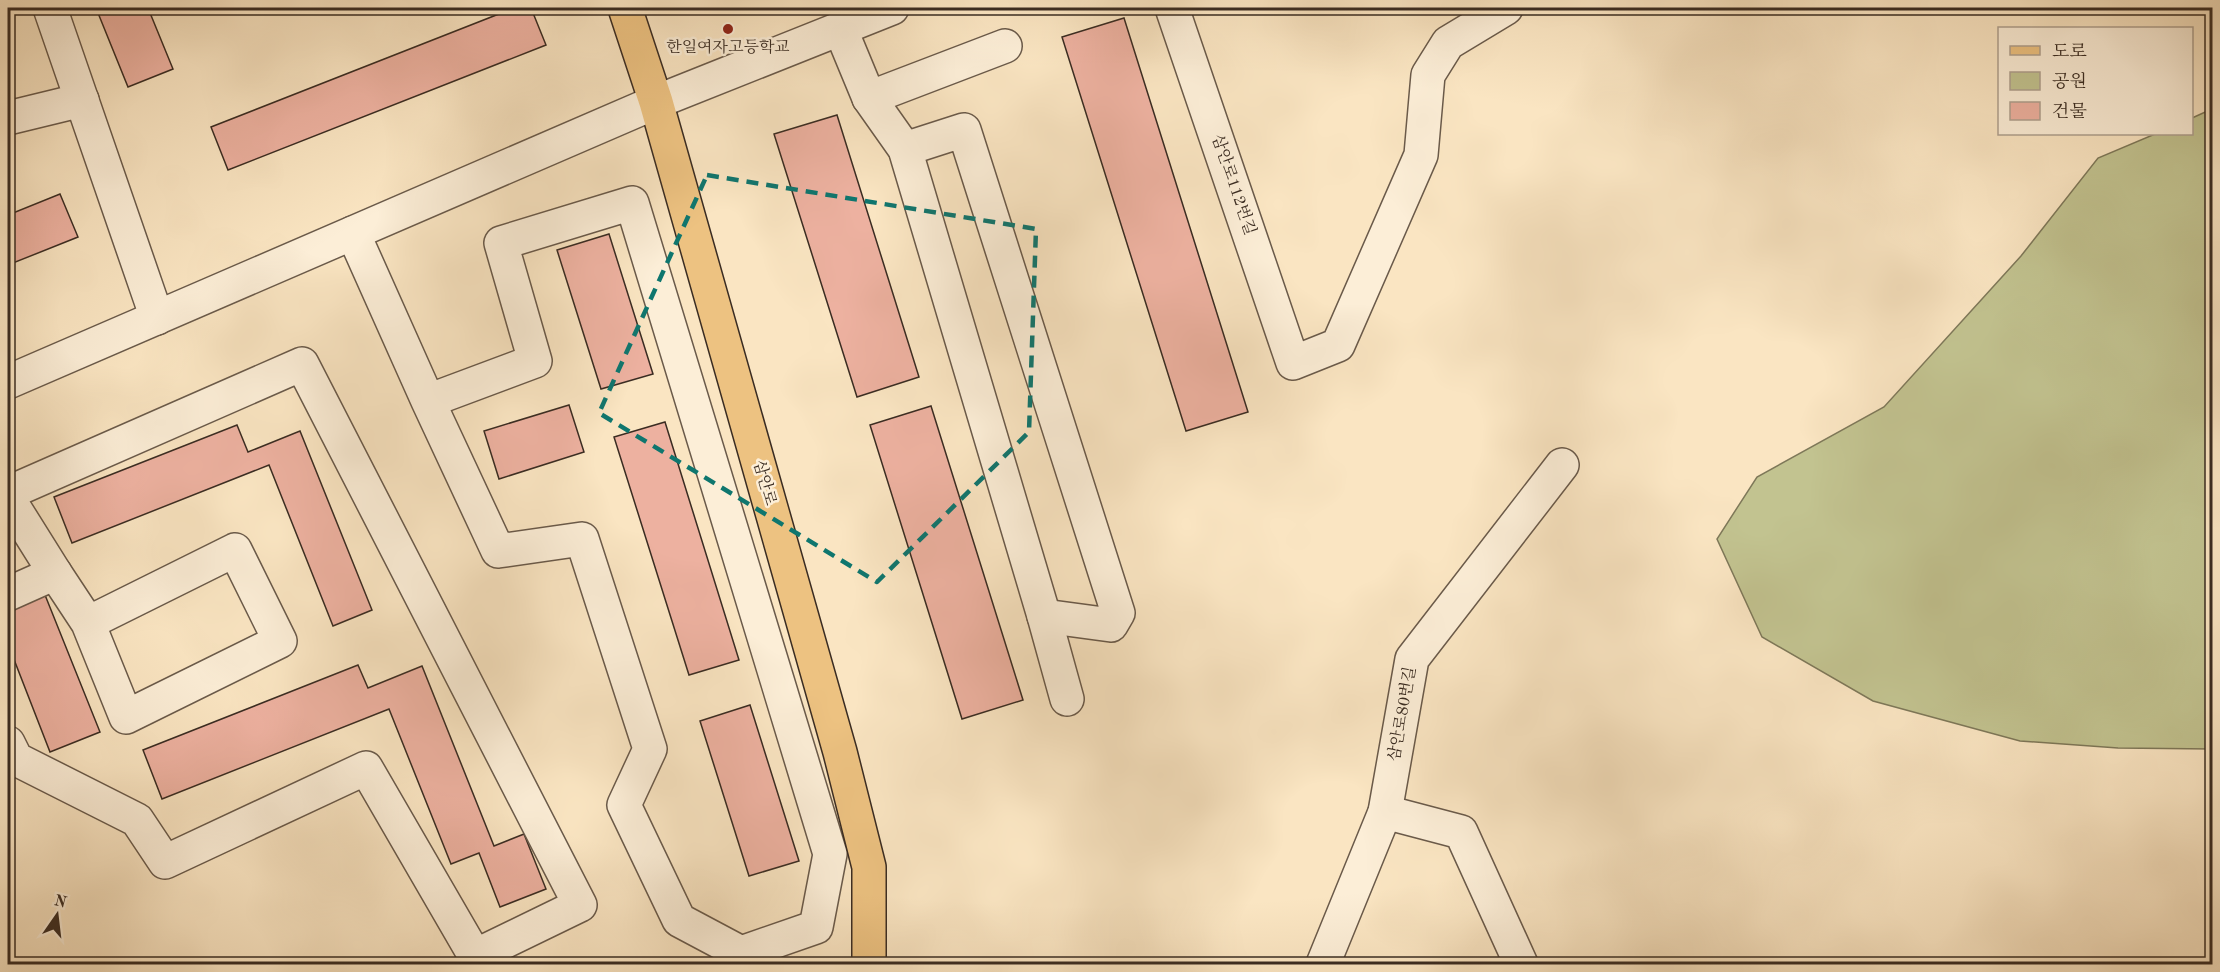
<svg xmlns="http://www.w3.org/2000/svg" width="2220" height="972" font-family="'Old Standard TT','Noto Serif KR',serif">
	<style>
		.green { fill: #c2c390; stroke: #7e7859; stroke-width: 1.5 }
		.building { fill: #edb1a0; stroke: #3a2c22; stroke-width: 1.5 }
		.lines { fill: none; stroke-linecap: round; stroke-linejoin: round }
		.minor-casing { stroke: #6a5a4a; stroke-width: 36 }
		.major-casing { stroke: #3a2c22; stroke-width: 36 }
		.minor { stroke: #fceed7; stroke-width: 33 }
		.major { stroke: #edc281; stroke-width: 33 }
		.marked { fill: none; stroke: #0f766e; stroke-width: 4.5; stroke-dasharray: 12 8; stroke-linejoin: round }
		.poi-dot { fill: #8f2418; stroke: #fceed7; stroke-width: 2 }
		.labels { text-anchor: middle; dominant-baseline: central; stroke-width: 5; stroke-linejoin: round; paint-order: stroke }
		.poi-label { font-size: 16px; fill: #3a2c22; stroke: #fceed7 }
		.street-label { font-size: 16px; fill: #3a2c22; stroke: #fceed7 }
	</style>
	<rect width="100%" height="100%" fill="#fae5c2"/>
	<filter id="stains"><feTurbulence type="fractalNoise" baseFrequency=".00333" numOctaves="4"/><feColorMatrix values="0 0 0 0 .2 0 0 0 0 .09 0 0 0 0 .02 0 0 0 .5 -.17"/></filter>
	<radialGradient id="worn" r=".72"><stop offset=".6" stop-color="#630" stop-opacity="0"/><stop offset="1" stop-color="#630" stop-opacity=".3"/></radialGradient>
	<polygon class="green" points="2212,109 2212,749 2118,748 2020,741 1873,701 1762,637 1717,539 1757,477 1884,407 2021,256 2098,158 2155,134 2192,134 2192,118"/>
	<g class="building">
		<polygon points="96,8 148,8 173,69 128,87"/>
		<polygon points="514,8 531,8 546,45 228,170 211,127"/>
		<polygon points="1124,18 1248,412 1186,431 1062,37"/>
		<polygon points="837,115 919,377 857,397 774,134"/>
		<polygon points="60,194 78,237 8,265 8,215"/>
		<polygon points="609,234 653,374 601,389 557,250"/>
		<polygon points="569,405 584,452 499,479 484,431"/>
		<polygon points="931,406 1023,700 962,719 870,425"/>
		<polygon points="665,422 739,660 689,675 614,437"/>
		<polygon points="237,425 248,452 300,431 372,610 333,626 269,465 72,543 54,497"/>
		<polygon points="43,590 100,732 50,752 8,644 8,604"/>
		<polygon points="358,665 368,688 422,666 494,846 524,834 546,889 500,907 479,853 451,864 389,709 162,799 143,750"/>
		<polygon points="750,705 799,861 749,876 700,721"/>
	</g>
	<g class="lines">
		<g class="minor-casing">
			<g id="minor">
				<polyline points="50,8 157,318"/>
				<polyline points="1172,8 1293,363 1338,345 1421,155 1428,75 1448,43 1506,8"/>
				<polyline points="840,28 869,98 905,149 1044,616 1067,699"/>
				<polyline points="869,98 1005,46"/>
				<polyline points="8,118 82,100"/>
				<polyline points="905,149 964,130 1118,613 1111,625 1044,616"/>
				<polyline points="353,233 428,401 498,551 582,539 650,749 624,805 679,920 741,953 816,927 830,854 632,203 501,243 535,361 428,401"/>
				<polyline points="8,382 656,102 892,8"/>
				<polyline points="8,493 302,364 580,905 475,956 366,768 165,862 137,820 16,759 8,743"/>
				<polyline points="8,498 55,573 8,594"/>
				<polyline points="55,573 88,623 126,717 280,641 235,550 88,623"/>
				<polyline points="1385,812 1461,832 1521,964"/>
				<polyline points="1323,964 1385,812 1412,659 1562,465"/>
			</g>
		</g>
		<g class="major-casing">
			<polyline id="major" points="625,8 656,102 840,752 869,867 869,964"/>
		</g>
		<use href="#minor" class="minor"/>
		<use href="#major" class="major"/>
	</g>
	<path class="marked" d="M707,175L1036,229L1029,432L877,582L599,413Z"/>
	<circle class="poi-dot" cx="728" cy="29" r="6"/>
	<g class="labels">
		<g class="poi-label">
			<text x="728" y="48">한일여자고등학교</text>
		</g>
		<g class="street-label">
			<text transform="translate(1233 185) rotate(71)">삼안로112번길</text>
			<text transform="translate(764 483) rotate(74)">삼안로</text>
			<text transform="translate(1403 714) rotate(-80)">삼안로80번길</text>
		</g>
	</g>
	<rect width="2220" height="972" fill="none" stroke="#fae5c2" stroke-width="30"/>
	<rect x="9" y="9" width="2202" height="954" fill="none" stroke="#3a2c22" stroke-width="3"/>
	<rect x="15" y="15" width="2190" height="942" fill="none" stroke="#3a2c22" stroke-width="1.5"/>
	<rect x="1998" y="27" width="195" height="108" fill="#fceed7" stroke="#aea08f" stroke-width="1.5"/>
	<rect x="2010" y="46" width="30" height="9" fill="#edc281" stroke="#aea08f" stroke-width="1.5"/>
	<text x="2052" y="57" font-size="18" fill="#3a2c22">도로</text>
	<rect x="2010" y="72" width="30" height="18" fill="#c2c390" stroke="#aea08f" stroke-width="1.5"/>
	<text x="2052" y="87" font-size="18" fill="#3a2c22">공원</text>
	<rect x="2010" y="102" width="30" height="18" fill="#edb1a0" stroke="#aea08f" stroke-width="1.5"/>
	<text x="2052" y="117" font-size="18" fill="#3a2c22">건물</text>
	<g transform="translate(57 915) rotate(14)" stroke="#fceed7" stroke-width="4.5" paint-order="stroke">
	<path d="M0-4.5L10 22L0 15L-10 22Z" fill="#3a2c22"/>
	<text y="-9" font-size="16" font-weight="bold" text-anchor="middle" fill="#3a2c22">N</text>
	</g>
	<rect width="100%" height="100%" filter="url(#stains)"/>
	<rect width="100%" height="100%" fill="url(#worn)"/>
</svg>
